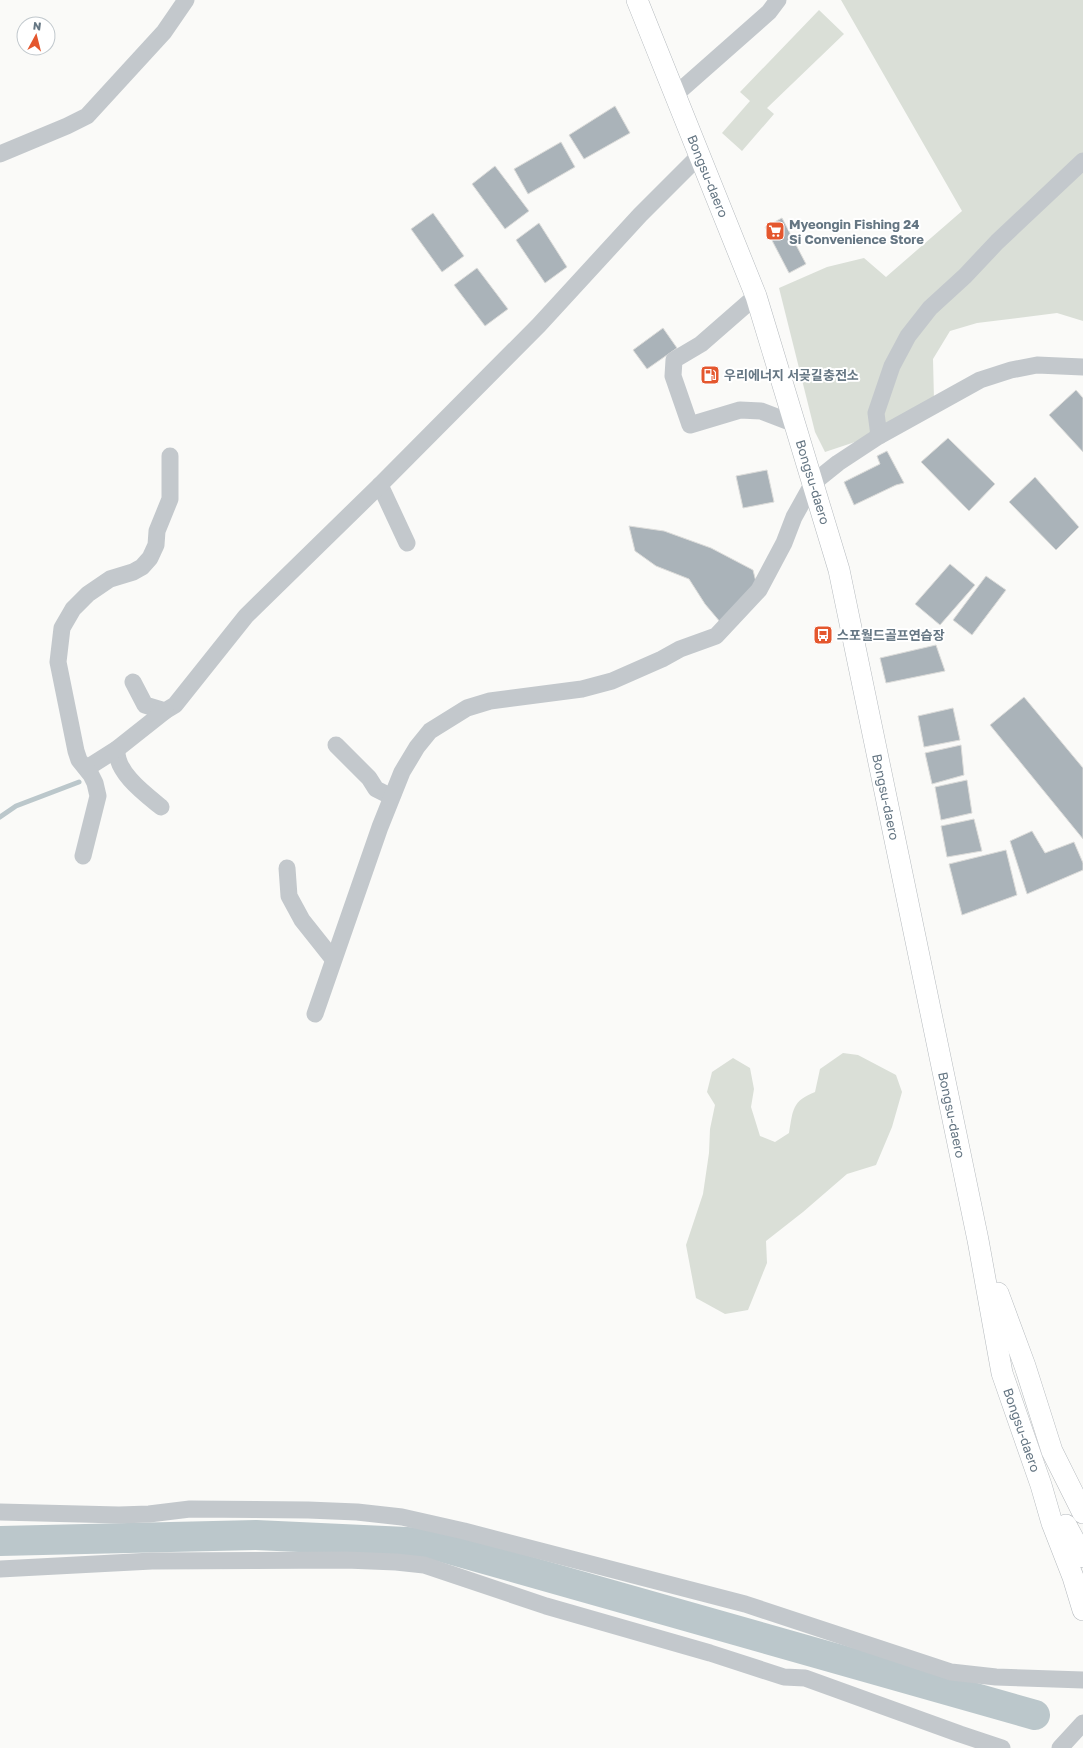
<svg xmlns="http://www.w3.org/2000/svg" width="1083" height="1748" font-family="'Golos Text','Noto Sans KR',sans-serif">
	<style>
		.green { fill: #dadfd7 }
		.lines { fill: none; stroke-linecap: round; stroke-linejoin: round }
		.stream { stroke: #bbc7cb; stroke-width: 5 }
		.river { stroke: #bbc7cb; stroke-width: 30 }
		.building { fill: #aab3b9; stroke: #dcdcda }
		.major-casing { stroke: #b5babe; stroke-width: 22 }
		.minor { stroke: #c3c8cc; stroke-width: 17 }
		.major { stroke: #fff; stroke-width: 21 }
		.labels { text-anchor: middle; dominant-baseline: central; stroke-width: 4; stroke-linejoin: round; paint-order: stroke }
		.street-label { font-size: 13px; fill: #657683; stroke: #fff }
		.poi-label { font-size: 13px; font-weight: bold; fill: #657683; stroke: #fff; text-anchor: start }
	</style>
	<rect width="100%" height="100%" fill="#fafaf8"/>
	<g class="green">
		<polygon points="841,0 1083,0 1083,321 1057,313 977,323 950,331 933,359 934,400 858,441 825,452 815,432 779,288 827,267 864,258 886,277 962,211"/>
		<polygon points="819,10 844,34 767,108 774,114 742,151 722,133 750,101 740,92"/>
		<path d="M843,1053L858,1055L896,1075L902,1092L892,1127L876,1165L847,1174L803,1212L766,1241L767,1263L748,1310L725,1314L696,1298L686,1245L703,1194L709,1153L710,1129L715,1105L707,1092L712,1072L733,1058L750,1068L754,1089L751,1107L760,1136L775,1142L789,1133C793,1110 792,1101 815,1092L820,1069Z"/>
	</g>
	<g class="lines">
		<polyline class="stream" points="0,817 16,806 79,782"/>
		<polyline class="river" points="0,1541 256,1535 428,1543 1035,1715"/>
	</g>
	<g class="building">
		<polygon points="615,106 630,133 584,159 569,135"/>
		<polygon points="561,142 575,167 528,194 514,169"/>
		<polygon points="495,166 529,211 505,229 472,184"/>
		<polygon points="433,213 464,256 442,272 411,229"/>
		<polygon points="782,218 806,264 789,273 765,227"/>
		<polygon points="539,223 567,267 545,283 516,240"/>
		<polygon points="477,268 508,309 485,326 454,285"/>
		<polygon points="663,328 677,348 647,369 633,350"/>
		<polygon points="1076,390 1083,398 1083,452 1049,415"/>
		<polygon points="948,438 995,484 969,511 921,462"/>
		<polygon points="887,451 904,483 896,485 854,505 844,482 880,464 877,456"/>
		<polygon points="767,470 774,502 743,508 736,476"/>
		<polygon points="1035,477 1079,527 1056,550 1009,502"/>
		<polygon points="629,526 664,531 711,548 753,570 757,586 721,623 705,604 689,579 656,566 635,551"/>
		<polygon points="950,564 975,585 940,625 915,604"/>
		<polygon points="986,576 1006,590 972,635 953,620"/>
		<polygon points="936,645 945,671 886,683 880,658"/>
		<polygon points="1024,697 1083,768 1083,839 990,725"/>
		<polygon points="953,708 960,740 924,747 918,716"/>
		<polygon points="961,745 964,775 932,784 925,753"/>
		<polygon points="967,780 972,813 941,820 935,787"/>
		<polygon points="974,819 982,851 947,857 941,826"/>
		<polygon points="1032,831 1045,853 1074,842 1083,863 1083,870 1027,894 1010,841"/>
		<polygon points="1006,850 1017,895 962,915 949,864"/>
	</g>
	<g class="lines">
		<g class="major-casing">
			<g id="major">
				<polyline points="637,0 756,296 839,570 978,1240 1002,1373 1041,1485 1052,1523 1073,1577 1083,1610"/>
				<polyline points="998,1293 1025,1366 1052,1451 1083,1513"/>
				<polyline points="1066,1525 1083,1557"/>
			</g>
		</g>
		<g class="minor">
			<polyline points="675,95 769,12 778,0"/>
			<polyline points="0,154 67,126 87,116 164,32 186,0"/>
			<polyline points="756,296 701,344 674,360 673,376 690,425 740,410 761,411 795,424"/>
			<polyline points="879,436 876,413 892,366 908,336 930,308 965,276 997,242 1083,161"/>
			<polyline points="380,485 407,543"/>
			<polyline points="133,682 145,705 165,711 175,705 246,616 380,485 539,325 640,215 700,155"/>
			<polyline points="336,745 369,778 376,789 386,794 393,794"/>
			<path d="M117,749C115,772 145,794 161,807"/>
			<polyline points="87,768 117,749 165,711"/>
			<polyline points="83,856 98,796 95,783 91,775 79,760 76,751 58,662 62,628 73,609 88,594 110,579 133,572 142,567 150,558 156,545 157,531 170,499 170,456"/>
			<polyline points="287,868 289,896 302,920 333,959"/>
			<polyline points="315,1014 380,827 402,772 417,747 430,731 467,708 490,701 582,689 612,681 662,659 680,649 716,636 759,590 784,543 794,517 813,483 838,463 879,436 980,380 1011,370 1037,365 1083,367"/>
			<polyline points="0,1512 119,1515 149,1514 190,1509 308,1510 357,1512 402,1517 464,1531 745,1604 951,1672 996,1677 1083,1680"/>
			<polyline points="0,1569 152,1561 346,1560 396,1562 424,1565 546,1606 710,1653 784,1677 805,1678 960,1734 1002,1748"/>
			<polyline points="1060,1748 1083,1723"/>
		</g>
		<use href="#major" class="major"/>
	</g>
	<defs>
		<g id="supermarket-square" transform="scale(1)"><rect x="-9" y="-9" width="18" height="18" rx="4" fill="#e4572e" stroke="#fff"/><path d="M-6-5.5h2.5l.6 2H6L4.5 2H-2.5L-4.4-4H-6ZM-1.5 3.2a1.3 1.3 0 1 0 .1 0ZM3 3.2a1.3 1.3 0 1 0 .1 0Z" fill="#fff"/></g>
		<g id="fuel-square" transform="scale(1)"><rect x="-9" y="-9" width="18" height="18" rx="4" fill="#e4572e" stroke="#fff"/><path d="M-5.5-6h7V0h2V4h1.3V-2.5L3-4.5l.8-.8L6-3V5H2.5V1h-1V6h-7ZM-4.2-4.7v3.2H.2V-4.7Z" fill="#fff"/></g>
		<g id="bus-square" transform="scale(1)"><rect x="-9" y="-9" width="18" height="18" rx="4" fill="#e4572e" stroke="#fff"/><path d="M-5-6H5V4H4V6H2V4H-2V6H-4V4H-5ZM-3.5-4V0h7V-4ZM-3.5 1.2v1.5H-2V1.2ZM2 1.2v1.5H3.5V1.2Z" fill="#fff"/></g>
	</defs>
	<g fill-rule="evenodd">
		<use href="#supermarket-square" x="775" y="231"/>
		<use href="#fuel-square" x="710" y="375"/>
		<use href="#bus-square" x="823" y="635"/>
	</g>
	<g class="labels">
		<g class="street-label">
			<text transform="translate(708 176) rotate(68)">Bongsu-daero</text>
			<text transform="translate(813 482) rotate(73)">Bongsu-daero</text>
			<text transform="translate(886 797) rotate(78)">Bongsu-daero</text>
			<text transform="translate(952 1115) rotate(78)">Bongsu-daero</text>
			<text transform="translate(1022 1430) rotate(71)">Bongsu-daero</text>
		</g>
		<g class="poi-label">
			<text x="789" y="224">Myeongin Fishing 24<tspan x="789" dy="15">Si Convenience Store</tspan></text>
			<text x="724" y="375">우리에너지 서곶길충전소</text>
			<text x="837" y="635">스포월드골프연습장</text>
		</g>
	</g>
	<g transform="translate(36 36) rotate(7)"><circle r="19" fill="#ffffff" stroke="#c1c8cd"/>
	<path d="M0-3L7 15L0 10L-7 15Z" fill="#e4572e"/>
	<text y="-6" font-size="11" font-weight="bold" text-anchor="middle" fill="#657683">N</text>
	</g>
</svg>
